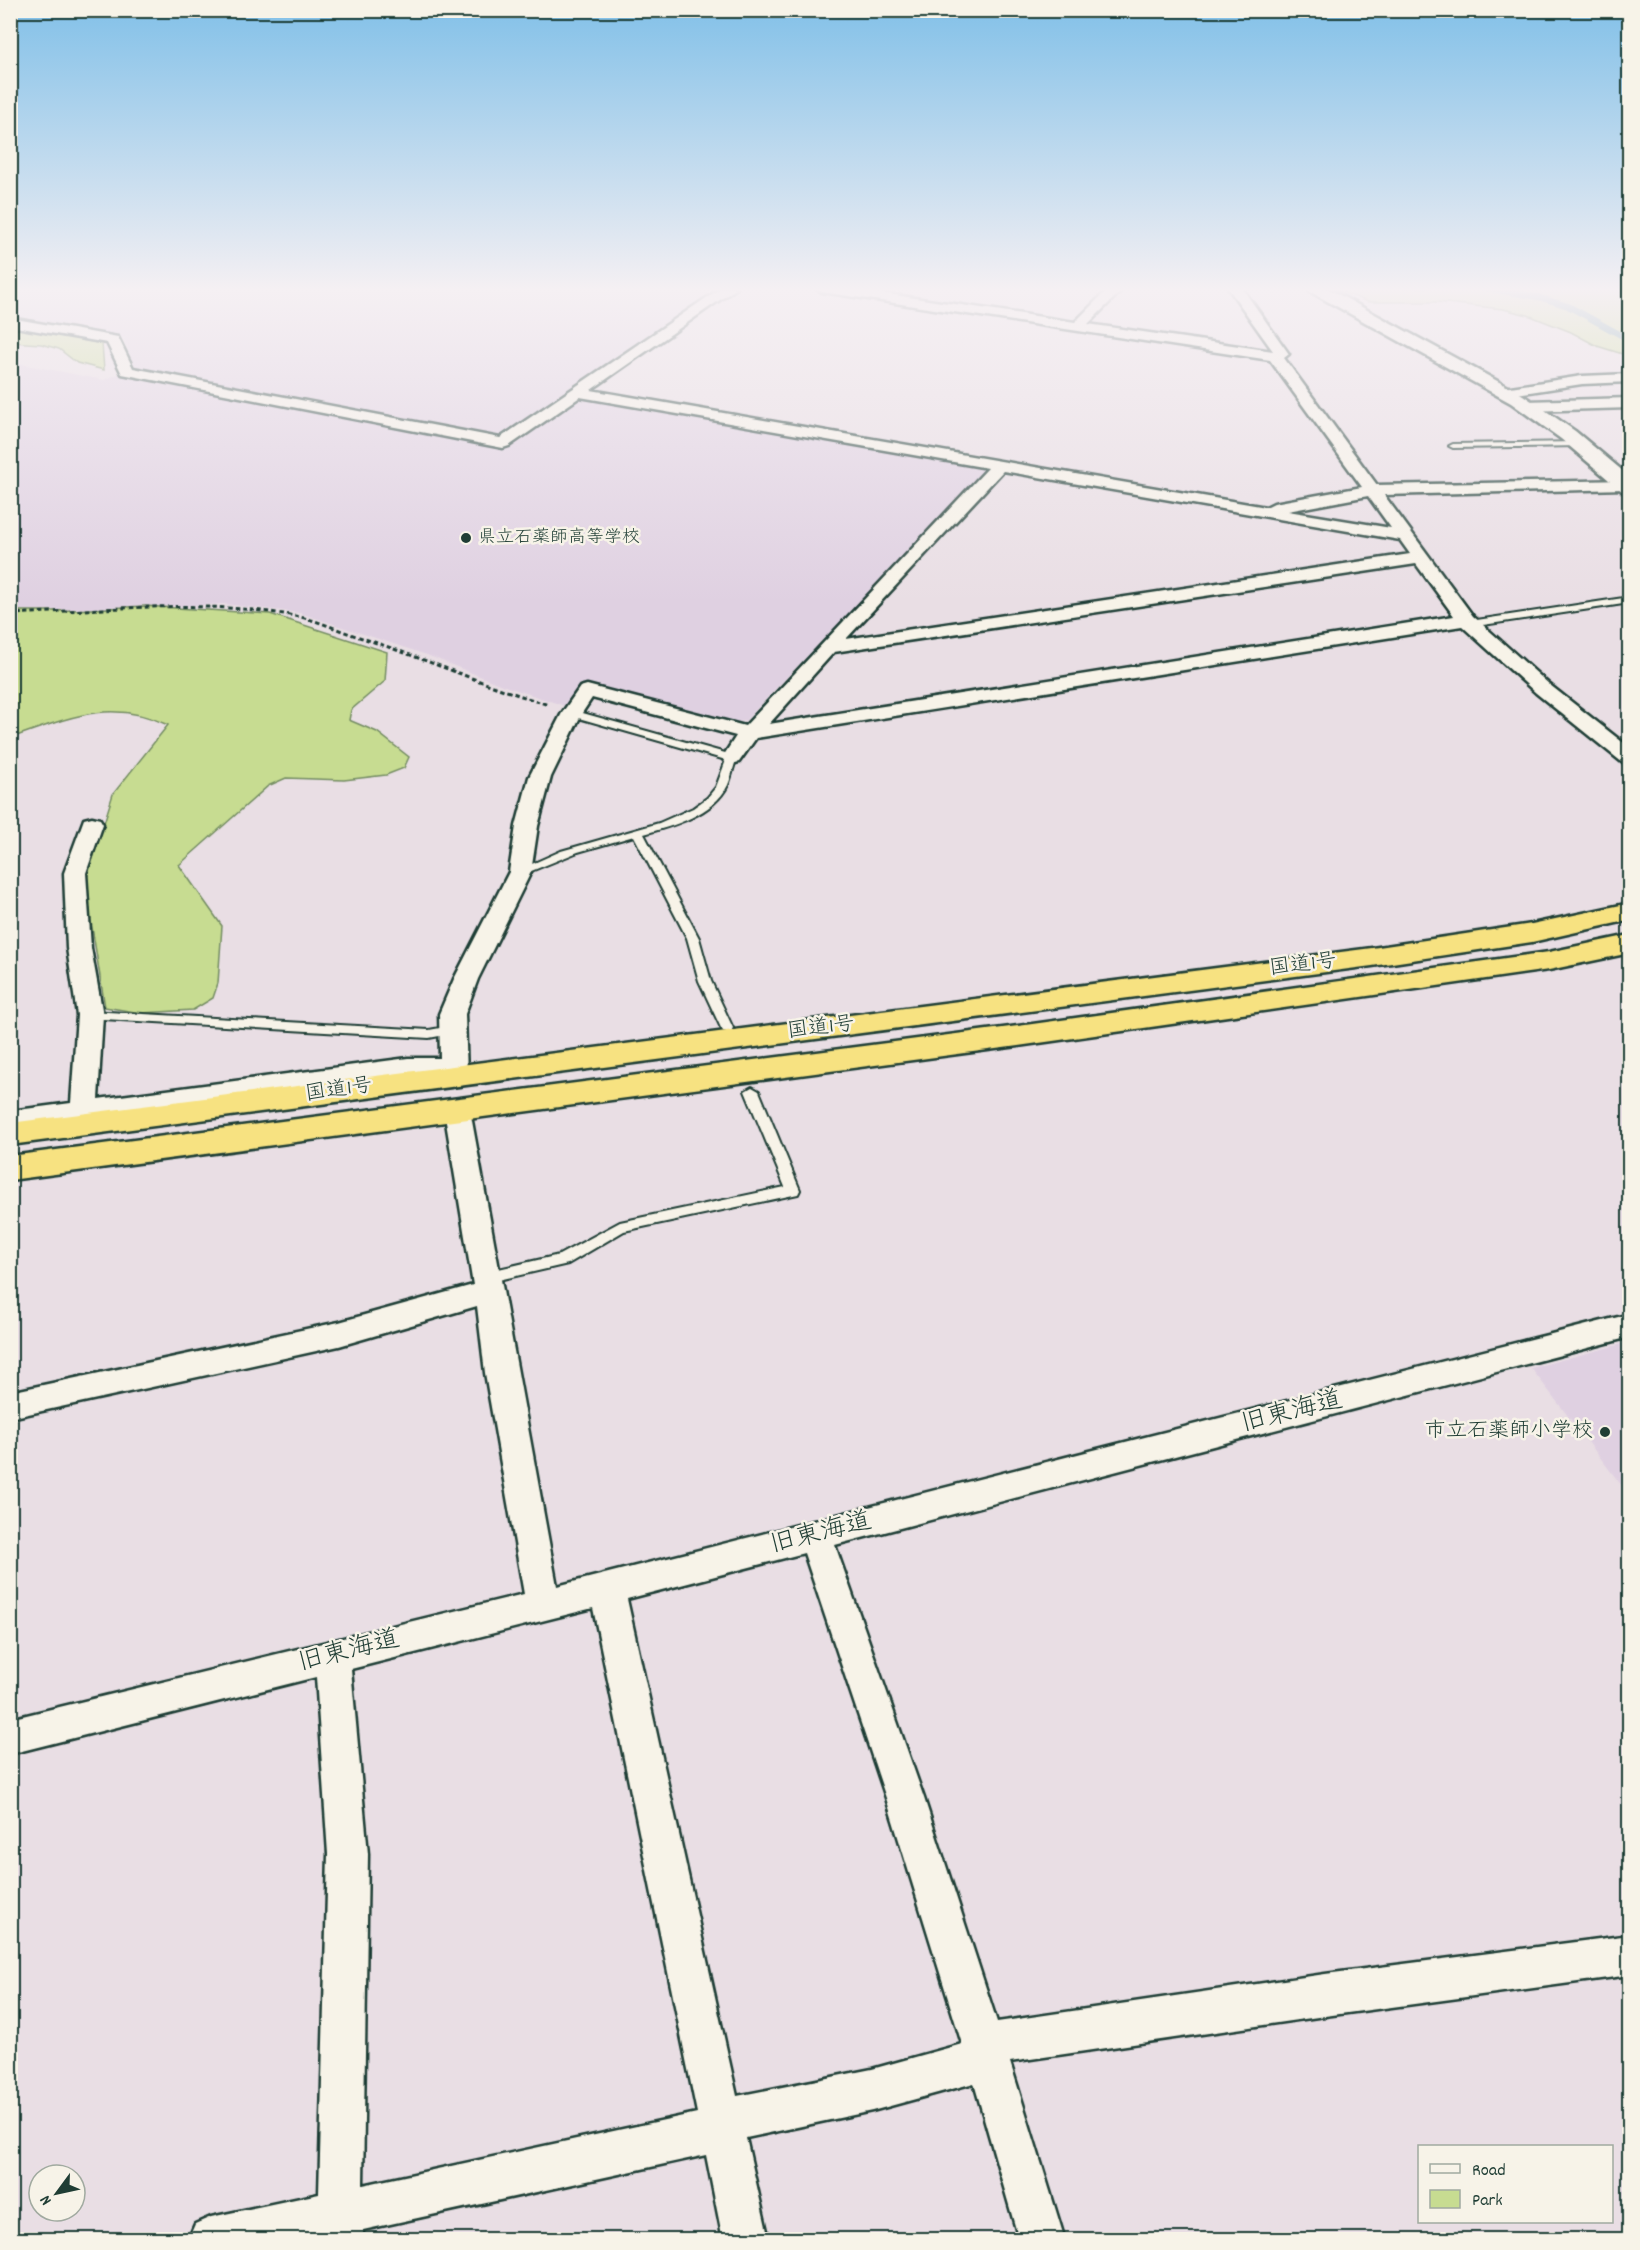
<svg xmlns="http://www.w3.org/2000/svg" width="1640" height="2250" font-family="Dekko,'Klee One',sans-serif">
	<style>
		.built { fill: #dfd0e1 }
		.green { fill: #c7dc91; stroke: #738c62; stroke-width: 1.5 }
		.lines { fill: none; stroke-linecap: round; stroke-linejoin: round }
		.stream { stroke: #5d969f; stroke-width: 6 }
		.lane-casing { stroke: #1f3d34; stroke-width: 4 }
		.street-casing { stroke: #1f3d34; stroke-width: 5 }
		.secondary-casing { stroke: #1f3d34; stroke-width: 5 }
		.highway-casing { stroke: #1f3d34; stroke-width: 5 }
		.path { stroke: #1f3d34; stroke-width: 3; stroke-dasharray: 4.5 3; stroke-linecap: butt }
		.lane { fill: #f7f3e8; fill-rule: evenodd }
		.street { fill: #f7f3e8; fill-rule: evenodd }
		.secondary { fill: #f7f3e8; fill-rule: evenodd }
		.highway { fill: #f7e281; fill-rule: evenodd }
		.poi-dot { fill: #1f3d34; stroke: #f7f3e8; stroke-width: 2 }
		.labels { text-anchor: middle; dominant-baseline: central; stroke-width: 5; stroke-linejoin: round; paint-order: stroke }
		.far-poi-label { font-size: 18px; fill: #1f3d34; stroke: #f7f3e8; text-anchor: start }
		.street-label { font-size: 21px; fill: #1f3d34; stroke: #f7f3e8 }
		.poi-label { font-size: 21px; fill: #1f3d34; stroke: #f7f3e8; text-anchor: end }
		.near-street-label { font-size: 26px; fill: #1f3d34; stroke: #f7f3e8 }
	</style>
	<rect width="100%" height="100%" fill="#e9dee4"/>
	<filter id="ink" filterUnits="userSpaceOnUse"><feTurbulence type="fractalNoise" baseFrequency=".0167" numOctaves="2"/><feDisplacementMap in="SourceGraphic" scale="12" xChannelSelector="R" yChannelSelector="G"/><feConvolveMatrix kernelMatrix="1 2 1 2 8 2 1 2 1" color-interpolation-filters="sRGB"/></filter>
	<g filter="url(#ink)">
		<g class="built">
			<polygon points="11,288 721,288 503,436 496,437 135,368 123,338 11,319"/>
			<polygon points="11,362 104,380 118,374 504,446 577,398 585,397 981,468 985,471 745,721 732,723 582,684 569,704 565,706 502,685 427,655 300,613 223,604 56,611 11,611"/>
			<polygon points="1629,1342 1630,1342 1629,1495 1531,1368"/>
		</g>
		<g class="green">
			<polygon points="1332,288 1629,288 1629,356 1597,346 1571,332 1528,315 1503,309 1436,302 1368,302"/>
			<polygon points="11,325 102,344 104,370 77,363 59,349 41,344 11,342"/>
			<path d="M144,606L270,614L387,652L385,681L351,710L349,720L377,732L409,757L404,768L386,775L344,780L286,778L268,786L179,865L222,926L218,983L213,998L193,1010L141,1013L105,1007L85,884L113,794L168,725C110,697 66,719 11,738V611H56Z"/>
		</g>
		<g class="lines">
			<polyline class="stream" points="1485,288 1538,297 1568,306 1630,340"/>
			<g class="lane-casing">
				<g id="lane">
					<polygon points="1578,442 1581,442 1581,446 1453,448 1449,446 1453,444"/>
					<polygon points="1630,597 1630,603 1470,627 1465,624 1470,621"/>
					<path d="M572,710L736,756L737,758C733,767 732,776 728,785C713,815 673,826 644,834L699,938L711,981L733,1028L731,1031H723L721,1028L699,981L687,938L634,836L578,852L524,874H516L514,872L561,851L659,823L693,808L707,798L716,787L726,760L568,715V711Z"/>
					<polygon points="90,1011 429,1030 451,1026 457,1030 455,1033 429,1038 86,1018 84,1015 86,1012"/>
					<polygon points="752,1087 759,1091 800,1190 798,1194 624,1231 568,1264 486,1283 481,1281 479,1277 481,1273 559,1255 620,1222 785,1187 745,1091"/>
				</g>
			</g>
			<g class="street-casing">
				<g id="street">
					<path d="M721,288H737L591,390L1266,507L1274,503L1362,487L1270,360L822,292L815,288H848L1075,322L1109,288H1124L1088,324L1273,351L1228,288H1242L1289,354L1284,358L1377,485L1630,480V488L1625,489L1384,495L1473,616L1550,685L1630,748V765L1623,763L1536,693L1462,626L756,738L739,762L732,764L725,762L722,758L736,736L592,698L582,713L551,777L538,826L531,872L478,979L465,1014L467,1076L463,1082L454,1085L445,1082L441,1075L408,1076L10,1129V1111L71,1103L77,1015L67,948L64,873L84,819L92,817L100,819L103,824L86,873L91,948L103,1015L98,1099L408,1058H440L439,1014L454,979L509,872L516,826L529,777L562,713L580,687L587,685L745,726L988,468L580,397L509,446L503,448L122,374L107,343L10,326V318L118,337L133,368L500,438ZM1003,471L1400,540L1410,554L846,639ZM1368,496L1391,528L1288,511ZM1416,564L1454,616L769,724L834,652Z"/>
					<polygon points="1630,374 1630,382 1582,384 1504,396 1497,392 1504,388 1582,376"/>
					<polygon points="1630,398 1630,408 1527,411 1519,406 1527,401"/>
					<path d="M457,1101L466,1104L470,1110L557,1586L1630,1314V1337L835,1545L924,1798L997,2022L1325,1974L1630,1935V1975L1325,2016L1010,2062L1065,2240H1019L974,2083L872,2111L746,2138L769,2240H723L706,2155L363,2230V2240H188L195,2224L211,2217L319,2194L328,1854L316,1677L10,1754V1719L524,1594L485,1373L477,1306L339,1346L10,1418V1392L339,1322L473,1285L444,1110L448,1104ZM804,1553L886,1798L962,2044L872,2069L737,2096L627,1599ZM593,1608L697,2113L363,2185L368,1854L351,1669Z"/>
				</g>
			</g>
			<g class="secondary-casing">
				<polygon id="secondary" points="1307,288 1327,288 1523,395 1575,431 1630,477 1630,494 1623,492 1561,439 1511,403 1309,291"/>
			</g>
			<g class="highway-casing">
				<g id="highway">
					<polygon points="1630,903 1630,920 1532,942 1372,966 10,1145 10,1123 1372,948 1532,924"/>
					<polygon points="1630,935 1630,953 1549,970 1018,1046 10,1180 10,1156 1018,1026 1549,952"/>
				</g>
			</g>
			<path class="path" d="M10,614C106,610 205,598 300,617C319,621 338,630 356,636C421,657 484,685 549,705"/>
			<use href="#lane" class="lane"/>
			<use href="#street" class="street"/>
			<use href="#secondary" class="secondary"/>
			<use href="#highway" class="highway"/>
		</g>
	</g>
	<linearGradient id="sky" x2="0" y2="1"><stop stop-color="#81c0e8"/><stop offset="0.48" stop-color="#f5f0f3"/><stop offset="1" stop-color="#f5f0f3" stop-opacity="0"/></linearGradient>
	<rect width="1640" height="603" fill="url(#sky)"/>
	<g class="poi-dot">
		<circle cx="466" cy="538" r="6"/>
		<circle cx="1605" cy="1432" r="6"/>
	</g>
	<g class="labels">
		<g class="far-poi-label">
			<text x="478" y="538">県立石薬師高等学校</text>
		</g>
		<g class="street-label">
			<text transform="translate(1303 966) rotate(-7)">国道1号</text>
			<text transform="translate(821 1029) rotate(-7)">国道1号</text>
			<text transform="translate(339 1091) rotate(-8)">国道1号</text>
		</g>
		<g class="poi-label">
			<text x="1593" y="1432">市立石薬師小学校</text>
		</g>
		<g class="near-street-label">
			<text transform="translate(1292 1413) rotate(-14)">旧東海道</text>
			<text transform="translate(821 1534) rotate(-14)">旧東海道</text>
			<text transform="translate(349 1652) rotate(-14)">旧東海道</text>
		</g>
	</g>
	<rect width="1640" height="2250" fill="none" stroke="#f7f3e8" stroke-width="36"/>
	<rect x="18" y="18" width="1604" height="2214" fill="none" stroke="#1f3d34" stroke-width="2" filter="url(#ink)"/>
	<rect x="1418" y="2145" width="195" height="78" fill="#f7f3e8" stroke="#a1aaa0" stroke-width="1.5"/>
	<rect x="1430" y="2164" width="30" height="9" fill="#f7f3e8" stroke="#a1aaa0" stroke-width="1.5"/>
	<text x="1472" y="2175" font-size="18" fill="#1f3d34">Road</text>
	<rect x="1430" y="2190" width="30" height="18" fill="#c7dc91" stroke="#a1aaa0" stroke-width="1.5"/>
	<text x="1472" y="2205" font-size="18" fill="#1f3d34">Park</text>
	<g transform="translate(57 2193) rotate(237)"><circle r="28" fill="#f7f3e8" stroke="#a1aaa0" stroke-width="1.5"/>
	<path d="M0-4.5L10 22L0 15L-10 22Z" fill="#1f3d34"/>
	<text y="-9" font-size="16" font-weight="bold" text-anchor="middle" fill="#1f3d34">N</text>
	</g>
</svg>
